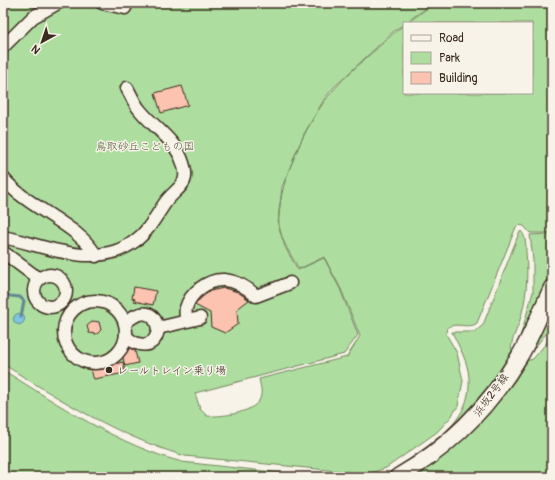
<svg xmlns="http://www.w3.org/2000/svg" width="555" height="480" font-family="Pangolin,'Klee One',sans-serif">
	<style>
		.green { fill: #adde9f; stroke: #74845e }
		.water { fill: #7ec6df; stroke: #638892 }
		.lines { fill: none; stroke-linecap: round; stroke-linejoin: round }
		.stream { stroke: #638892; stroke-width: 3 }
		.building { fill: #fcc3b1; stroke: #3b2a1e }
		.street-casing { stroke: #3b2a1e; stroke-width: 15 }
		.secondary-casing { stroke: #3b2a1e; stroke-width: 19 }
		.street { stroke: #f7f3e8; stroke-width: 12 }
		.secondary { stroke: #f7f3e8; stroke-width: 16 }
		.poi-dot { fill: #3b2a1e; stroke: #f7f3e8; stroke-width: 1.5 }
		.labels { text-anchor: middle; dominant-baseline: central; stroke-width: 3; stroke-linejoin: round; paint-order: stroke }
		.park-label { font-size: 11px; fill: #58573e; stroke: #f7f3e8 }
		.poi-label { font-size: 11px; fill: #3b2a1e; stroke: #f7f3e8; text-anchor: start }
		.street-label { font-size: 11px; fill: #3b2a1e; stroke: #f7f3e8 }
	</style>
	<rect width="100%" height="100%" fill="#f7f3e8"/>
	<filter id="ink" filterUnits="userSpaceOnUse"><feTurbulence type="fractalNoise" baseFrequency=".025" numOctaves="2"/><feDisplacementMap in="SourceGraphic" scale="8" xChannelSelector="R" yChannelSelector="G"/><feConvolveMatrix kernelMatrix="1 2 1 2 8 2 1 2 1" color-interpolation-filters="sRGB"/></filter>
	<g filter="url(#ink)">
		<g class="green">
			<path d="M3,3H433L394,31L334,87L325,98L304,134L282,187L278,224L285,247L298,270L324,258L340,289L358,335L344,354L195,393L200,409L207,416C221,417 259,413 261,395C262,390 260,384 259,379L347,357L360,336L341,289L324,257L299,269C291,255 281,241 279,225C275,190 306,124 327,98C346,73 373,53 395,32L404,25V93H532V23H407L435,3H552V233H530L524,226L519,225L516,227L477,323C469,330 456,321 447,328L446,334L457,353L463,381L458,406L451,417L437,432L386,468L368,474L185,456C120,437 60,400 3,364Z"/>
			<path d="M521,231C526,237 526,245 526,252C528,277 527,299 519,323C516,332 507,348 514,355L467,419L397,472L387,477H382C397,470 410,461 424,450C448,431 471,413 469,378C468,361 459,347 452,332H475L483,325L519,233Z"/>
			<polygon points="548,234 552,235 552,270 517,348 533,292 533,260 530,235"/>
			<polygon points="552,299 552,326 530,354"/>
			<polygon points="552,336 550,380 552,389 552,477 422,477 424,470 464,438 478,423 522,362 533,359"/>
			<path d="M3,370C59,405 118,445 182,462L318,477H3Z"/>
		</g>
		<circle class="water" cx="19" cy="319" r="5.5"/>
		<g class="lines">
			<polyline class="stream" points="3,292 10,296 20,297 24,301 21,317"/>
		</g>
		<g class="building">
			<polygon points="182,86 188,105 161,113 155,93"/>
			<polygon points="134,287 156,291 153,305 134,301 135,299 132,298"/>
			<polygon points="224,288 238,292 249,300 237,309 238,324 225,333 211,327 210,313 195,305 201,298 210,291"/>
			<polygon points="93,321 99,322 101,330 97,334 89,333 87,326"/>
			<polygon points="130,348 135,351 138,363 125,366 121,350"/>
			<polygon points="123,362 125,373 94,379 93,377 91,369"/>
		</g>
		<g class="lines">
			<g class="street-casing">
				<g id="street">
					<polyline points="102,3 125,8"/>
					<polyline points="3,47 33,17 58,3"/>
					<path d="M3,178C27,208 80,225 96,256"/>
					<path d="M3,237C45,245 95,271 135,241C148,232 156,216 165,203C176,187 191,186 183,163C176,140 153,127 139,109C134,103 131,95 127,88"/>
					<polyline points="3,252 39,279"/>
					<circle cx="50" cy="291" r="16"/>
					<circle cx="95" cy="332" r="31"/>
					<path d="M186,320C186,316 185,311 186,308C190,293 208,279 224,280C236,281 248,288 256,296L290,283"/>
					<path d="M125,323C138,311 153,308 158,328C157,348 138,349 126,336"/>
					<polyline points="158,328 200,318"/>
				</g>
			</g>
			<g class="secondary-casing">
				<path id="secondary" d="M398,477C448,448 489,407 519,357C532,335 541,311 552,288"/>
			</g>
			<use href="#street" class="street"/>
			<use href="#secondary" class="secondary"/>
		</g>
	</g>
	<circle class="poi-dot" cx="109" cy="370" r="4"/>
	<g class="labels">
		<g class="park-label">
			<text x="145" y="146">鳥取砂丘こどもの国</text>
		</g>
		<g class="poi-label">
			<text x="117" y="370">レールトレイン乗り場</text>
		</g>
		<g class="street-label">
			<text transform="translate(491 395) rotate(-53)">浜坂2号線</text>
		</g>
	</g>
	<rect width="555" height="480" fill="none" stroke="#f7f3e8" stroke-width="16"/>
	<rect x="8" y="8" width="539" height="464" fill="none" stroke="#3b2a1e" stroke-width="1.5" filter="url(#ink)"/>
	<rect x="403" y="22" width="130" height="72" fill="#f7f3e8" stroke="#aca397"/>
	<rect x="411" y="35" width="20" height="6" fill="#f7f3e8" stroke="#aca397"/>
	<text x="439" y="42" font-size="12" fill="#3b2a1e">Road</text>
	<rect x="411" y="52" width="20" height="12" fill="#adde9f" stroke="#aca397"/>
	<text x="439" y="62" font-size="12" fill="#3b2a1e">Park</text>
	<rect x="411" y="72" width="20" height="12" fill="#fcc3b1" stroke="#aca397"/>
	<text x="439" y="82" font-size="12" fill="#3b2a1e">Building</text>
	<g transform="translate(42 42) rotate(220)" stroke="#f7f3e8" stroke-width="3" paint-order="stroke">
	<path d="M0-3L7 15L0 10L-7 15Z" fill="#3b2a1e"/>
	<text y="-6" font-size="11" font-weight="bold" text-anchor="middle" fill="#3b2a1e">N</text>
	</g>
</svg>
